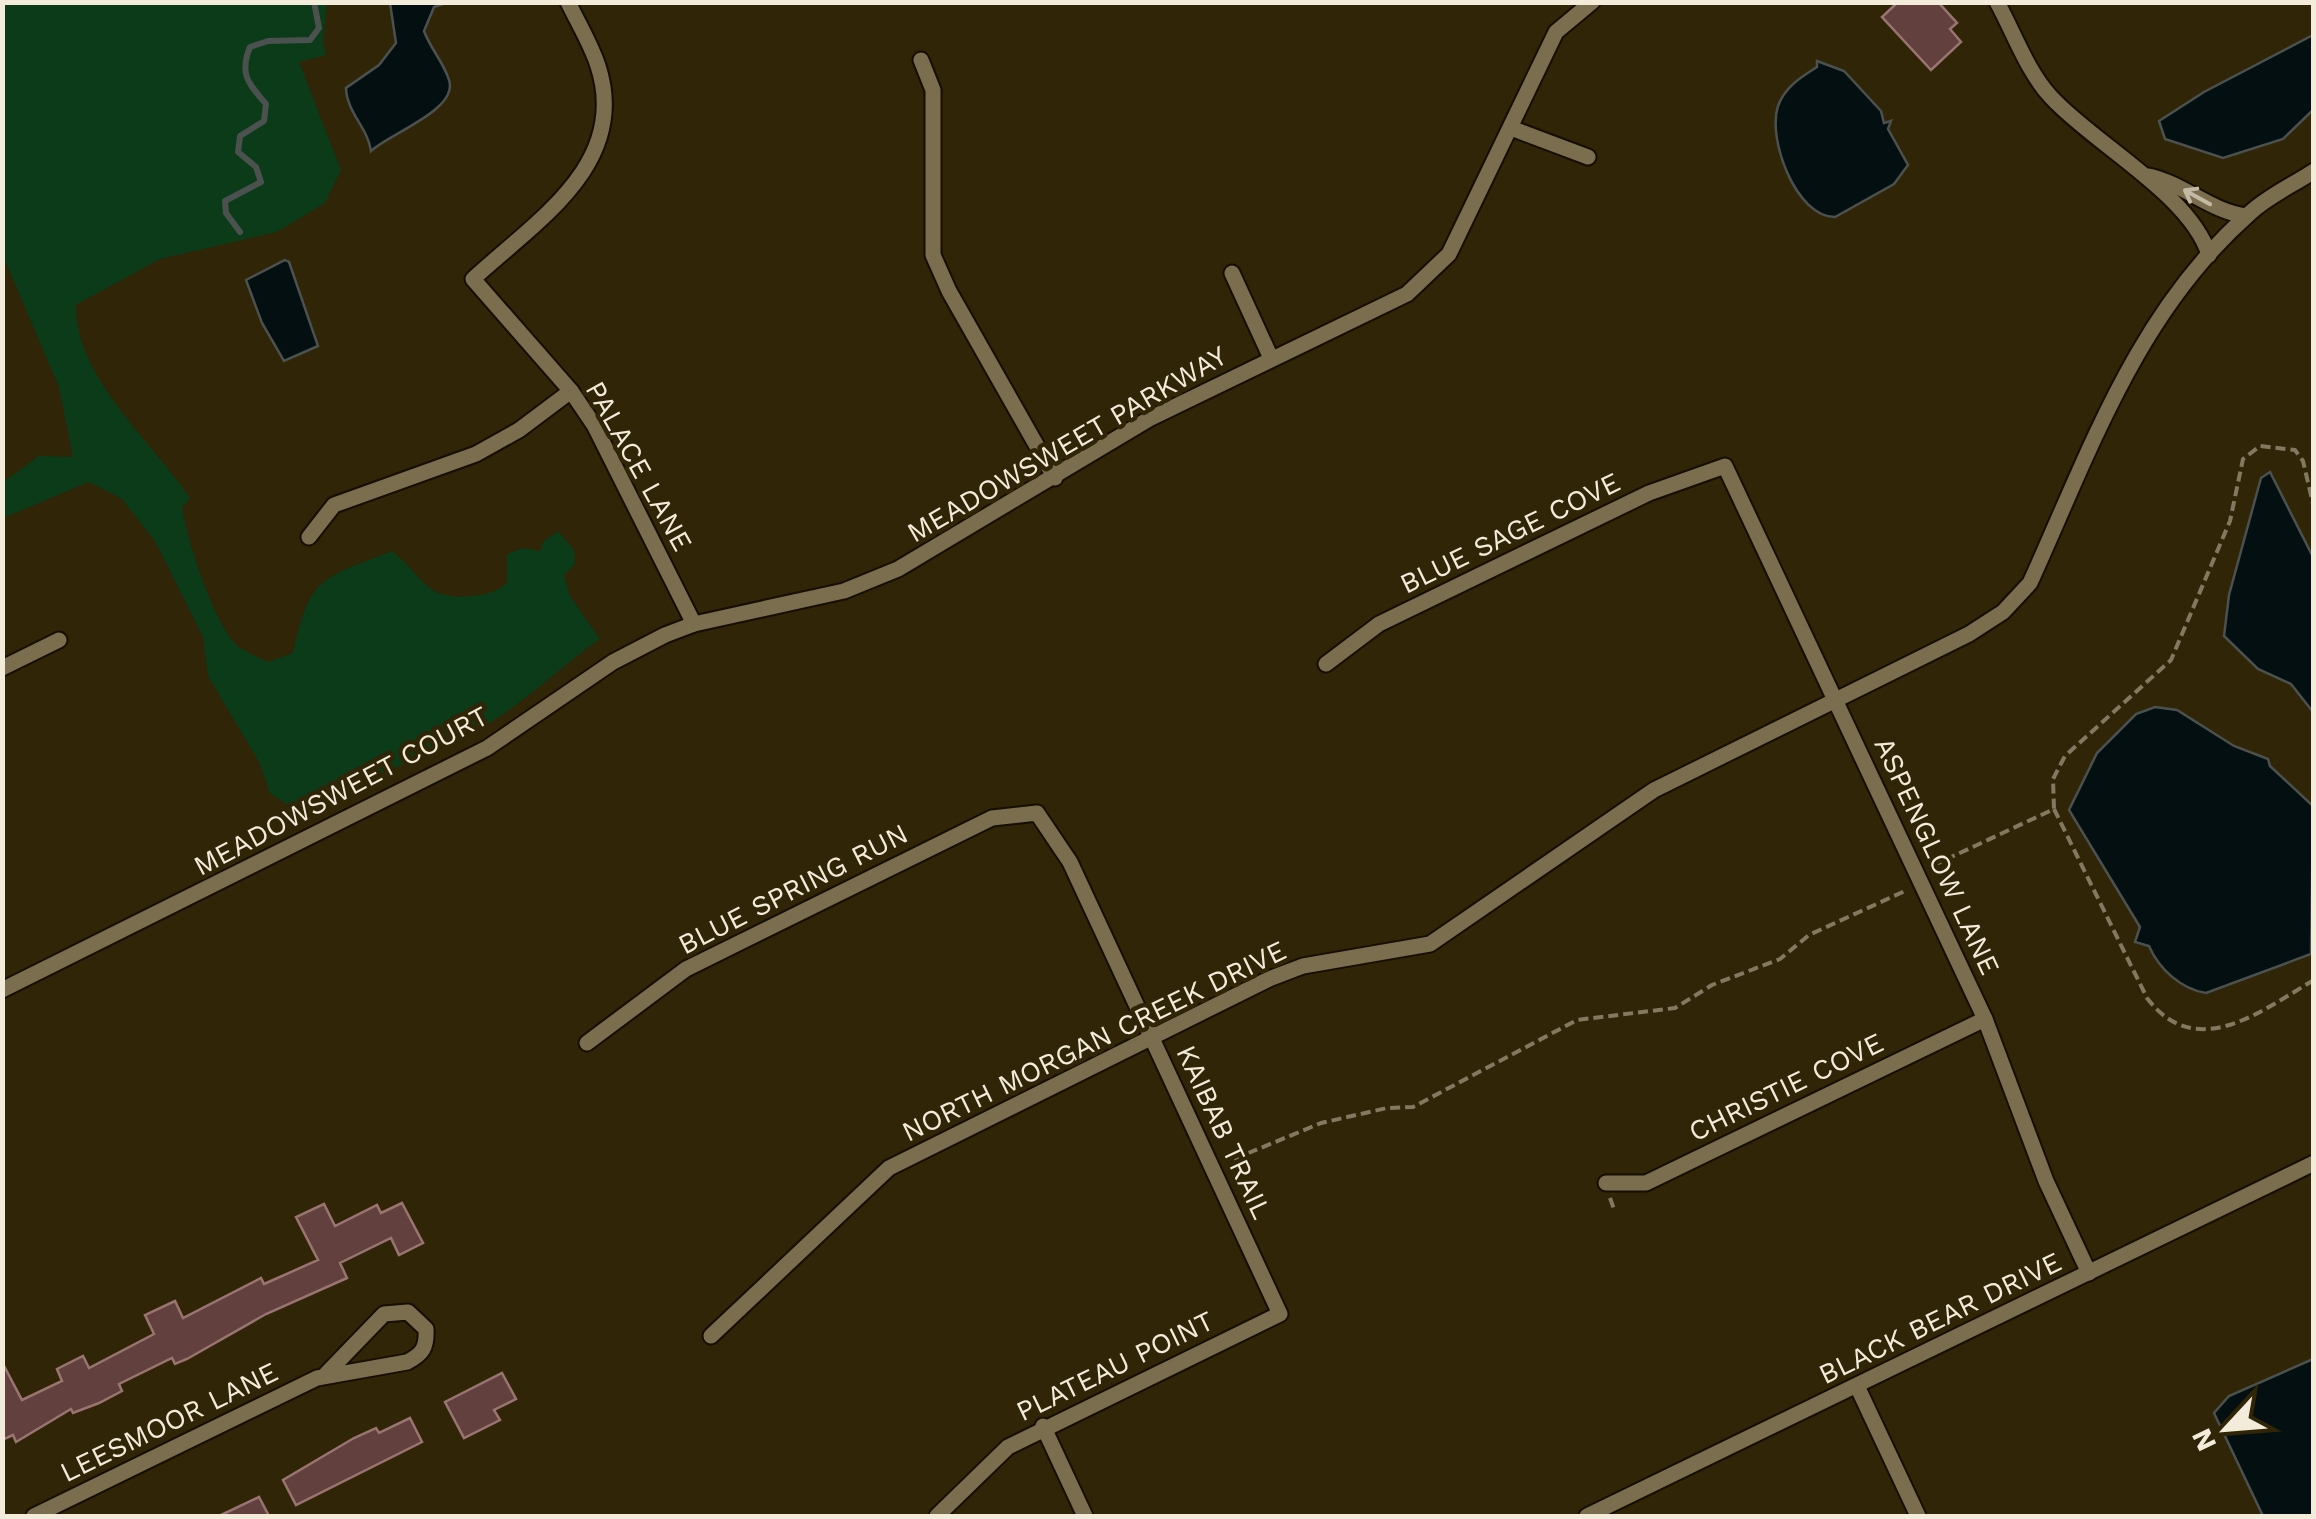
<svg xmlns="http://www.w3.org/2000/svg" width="2316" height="1519" font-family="'Work Sans',sans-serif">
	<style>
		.green { fill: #0b3b19 }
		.water { fill: #030f11; stroke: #4b514e; stroke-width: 2.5 }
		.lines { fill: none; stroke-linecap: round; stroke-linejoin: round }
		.stream { stroke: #4b514e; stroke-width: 6 }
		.building { fill: #61403e; stroke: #997471; stroke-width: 2.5 }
		.minor-casing { stroke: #160e00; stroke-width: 19 }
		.path { stroke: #827960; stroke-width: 4; stroke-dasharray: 10 5; stroke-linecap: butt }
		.minor { stroke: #7a6e4f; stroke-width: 15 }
		.oneway { stroke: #c3baa3 }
		.labels { text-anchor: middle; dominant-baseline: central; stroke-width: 9; stroke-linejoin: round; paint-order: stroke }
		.street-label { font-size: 28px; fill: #f3ecdb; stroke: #302507 }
	</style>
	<rect width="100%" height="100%" fill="#302507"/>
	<path class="green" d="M3,2L327,3L323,41L326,55L299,62L341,170L325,203L277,232L160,259L76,305C74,376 153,442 190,498L182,507C187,540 212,616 233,641C241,651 257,656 268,662L293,653C310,574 322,579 392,551C424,576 424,601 471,596C487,594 494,593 507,583V554L523,548L541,551L543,542L558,531L574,550L575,564L564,575L570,596L600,639C556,670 519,709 470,734C414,763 352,783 294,809L270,793L259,762L208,676L203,637L155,541L122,499L89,482L3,518V482L39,456L73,457L59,387L3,256Z"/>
	<g class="water">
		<path d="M390,3H446L434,7L424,31C430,48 444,63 449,80C459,110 388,134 371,151C368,128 347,113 346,88L379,65L396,43Z"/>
		<polygon points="2313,35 2313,110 2283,139 2223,158 2165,139 2159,121 2204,92"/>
		<path d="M1817,61L1844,71L1881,111L1884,123L1891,121L1888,129L1908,165L1894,184L1835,217C1796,217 1767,139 1778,106C1785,87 1801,77 1817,67Z"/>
		<polygon points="285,260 289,262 318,346 284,361 262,323 246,280"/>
		<polygon points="2270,472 2313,557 2313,712 2291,684 2258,669 2224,636 2229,595 2261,478"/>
		<path d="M2155,707L2177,710L2234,746L2268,759L2270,766L2313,806L2311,954L2206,993C2181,989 2159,969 2149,946L2135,942L2140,927L2069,810L2097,753L2136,714Z"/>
		<polygon points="2313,1359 2313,1516 2263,1516 2214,1413 2229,1396"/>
	</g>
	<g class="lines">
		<path class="stream" d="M240,232L226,213L225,201L261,182L256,167L238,152L240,136L264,121L266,104C248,83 239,74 250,47L268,41L310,40L319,28L314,2"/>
	</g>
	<g class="building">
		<polygon points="1898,2 1938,2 1957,23 1950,29 1961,42 1931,70 1882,17"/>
		<polygon points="402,1203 423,1243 399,1255 391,1238 340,1263 347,1278 266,1314 187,1359 175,1364 172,1358 119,1384 122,1391 99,1403 73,1413 71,1409 16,1442 13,1435 2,1440 2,1362 22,1400 62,1381 57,1369 83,1356 89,1368 154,1334 145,1315 175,1301 183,1318 261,1278 264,1284 318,1260 296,1217 324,1204 335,1226 377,1205 381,1213"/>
		<polygon points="502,1373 516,1399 494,1410 500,1420 464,1438 445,1402"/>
		<polygon points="410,1418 422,1442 296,1505 283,1480 354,1438 376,1428 379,1433"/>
		<polygon points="259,1497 269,1516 219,1516"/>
	</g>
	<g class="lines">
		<g class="minor-casing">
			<g id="minor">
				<path d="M568,2C578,23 591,44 598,66C630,164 536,221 473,279L571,391L594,425L694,624"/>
				<path d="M1997,2C2014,33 2027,71 2051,97C2094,144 2191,195 2209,255"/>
				<polyline points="921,60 933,90 933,255 949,291 1055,478"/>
				<polyline points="1511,128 1588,157"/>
				<path d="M2149,176C2184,184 2210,211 2246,216"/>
				<polyline points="1232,273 1271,358"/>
				<polyline points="309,537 334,505 476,454 519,430 571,391"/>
				<polyline points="1326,664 1379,624 1649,493 1725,466 1985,1019 2046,1181 2089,1273"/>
				<polyline points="2,668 59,640"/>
				<polyline points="2,990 487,748 613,662 665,635 694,624 844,591 898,569 1149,419 1407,294 1449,254 1556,32 1592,2"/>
				<polyline points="587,1043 686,969 992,818 1037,813 1070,862 1280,1314 1008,1447 937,1516"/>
				<polyline points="1606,1183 1646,1183 1985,1019"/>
				<path d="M711,1336L889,1168L1269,979L1303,966L1430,944L1654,790L1969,634L2003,612L2030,583C2090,451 2137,312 2250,213C2268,196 2293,185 2314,171"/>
				<polyline points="1857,1386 1918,1516"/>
				<polyline points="1043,1426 1085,1516"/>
				<path d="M34,1516L317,1378L407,1362C423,1354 427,1347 426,1329L408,1312L384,1314L326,1374"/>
				<polyline points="1587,1516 2314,1163"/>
			</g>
		</g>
		<g class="path">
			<path d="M2054,809L2147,998C2196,1063 2261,1011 2314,980"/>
			<polyline points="1932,866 2054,809 2053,779 2065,756 2171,660 2230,521 2243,459 2260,446 2295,450 2303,461 2314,508"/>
			<polyline points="1234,1159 1321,1123 1387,1108 1413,1107 1577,1020 1675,1008 1712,985 1780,959 1809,935 1905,891"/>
			<polyline points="1610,1198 1615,1212"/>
		</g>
		<use href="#minor" class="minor"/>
	</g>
	<defs><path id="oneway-shaft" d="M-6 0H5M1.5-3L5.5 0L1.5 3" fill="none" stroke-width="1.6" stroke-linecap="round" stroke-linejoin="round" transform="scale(2.5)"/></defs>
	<use class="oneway" href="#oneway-shaft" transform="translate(2197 197) rotate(-151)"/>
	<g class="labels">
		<g class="street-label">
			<text transform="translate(1067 444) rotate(-30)">MEADOWSWEET PARKWAY</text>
			<text transform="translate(639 466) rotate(61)">PALACE LANE</text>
			<text transform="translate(1510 533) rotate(-26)">BLUE SAGE COVE</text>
			<text transform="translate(341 791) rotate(-28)">MEADOWSWEET COURT</text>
			<text transform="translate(1937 856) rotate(65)">ASPENGLOW LANE</text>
			<text transform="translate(793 889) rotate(-27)">BLUE SPRING RUN</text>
			<text transform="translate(1094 1041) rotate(-26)">NORTH MORGAN CREEK DRIVE</text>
			<text transform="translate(1786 1087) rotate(-26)">CHRISTIE COVE</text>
			<text transform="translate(1224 1132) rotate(65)">KAIBAB TRAIL</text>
			<text transform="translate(1940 1318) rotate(-26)">BLACK BEAR DRIVE</text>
			<text transform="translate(1115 1366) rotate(-26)">PLATEAU POINT</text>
			<text transform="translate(169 1422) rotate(-26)">LEESMOOR LANE</text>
		</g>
	</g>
	<rect width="2316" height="1519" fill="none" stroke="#f3ecdb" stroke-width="10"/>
	<g transform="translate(2226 1429) rotate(244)" stroke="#302507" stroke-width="8" paint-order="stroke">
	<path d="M0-8L18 38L0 25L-18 38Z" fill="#f3ecdb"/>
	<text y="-15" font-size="28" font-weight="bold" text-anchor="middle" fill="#f3ecdb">N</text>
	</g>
</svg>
